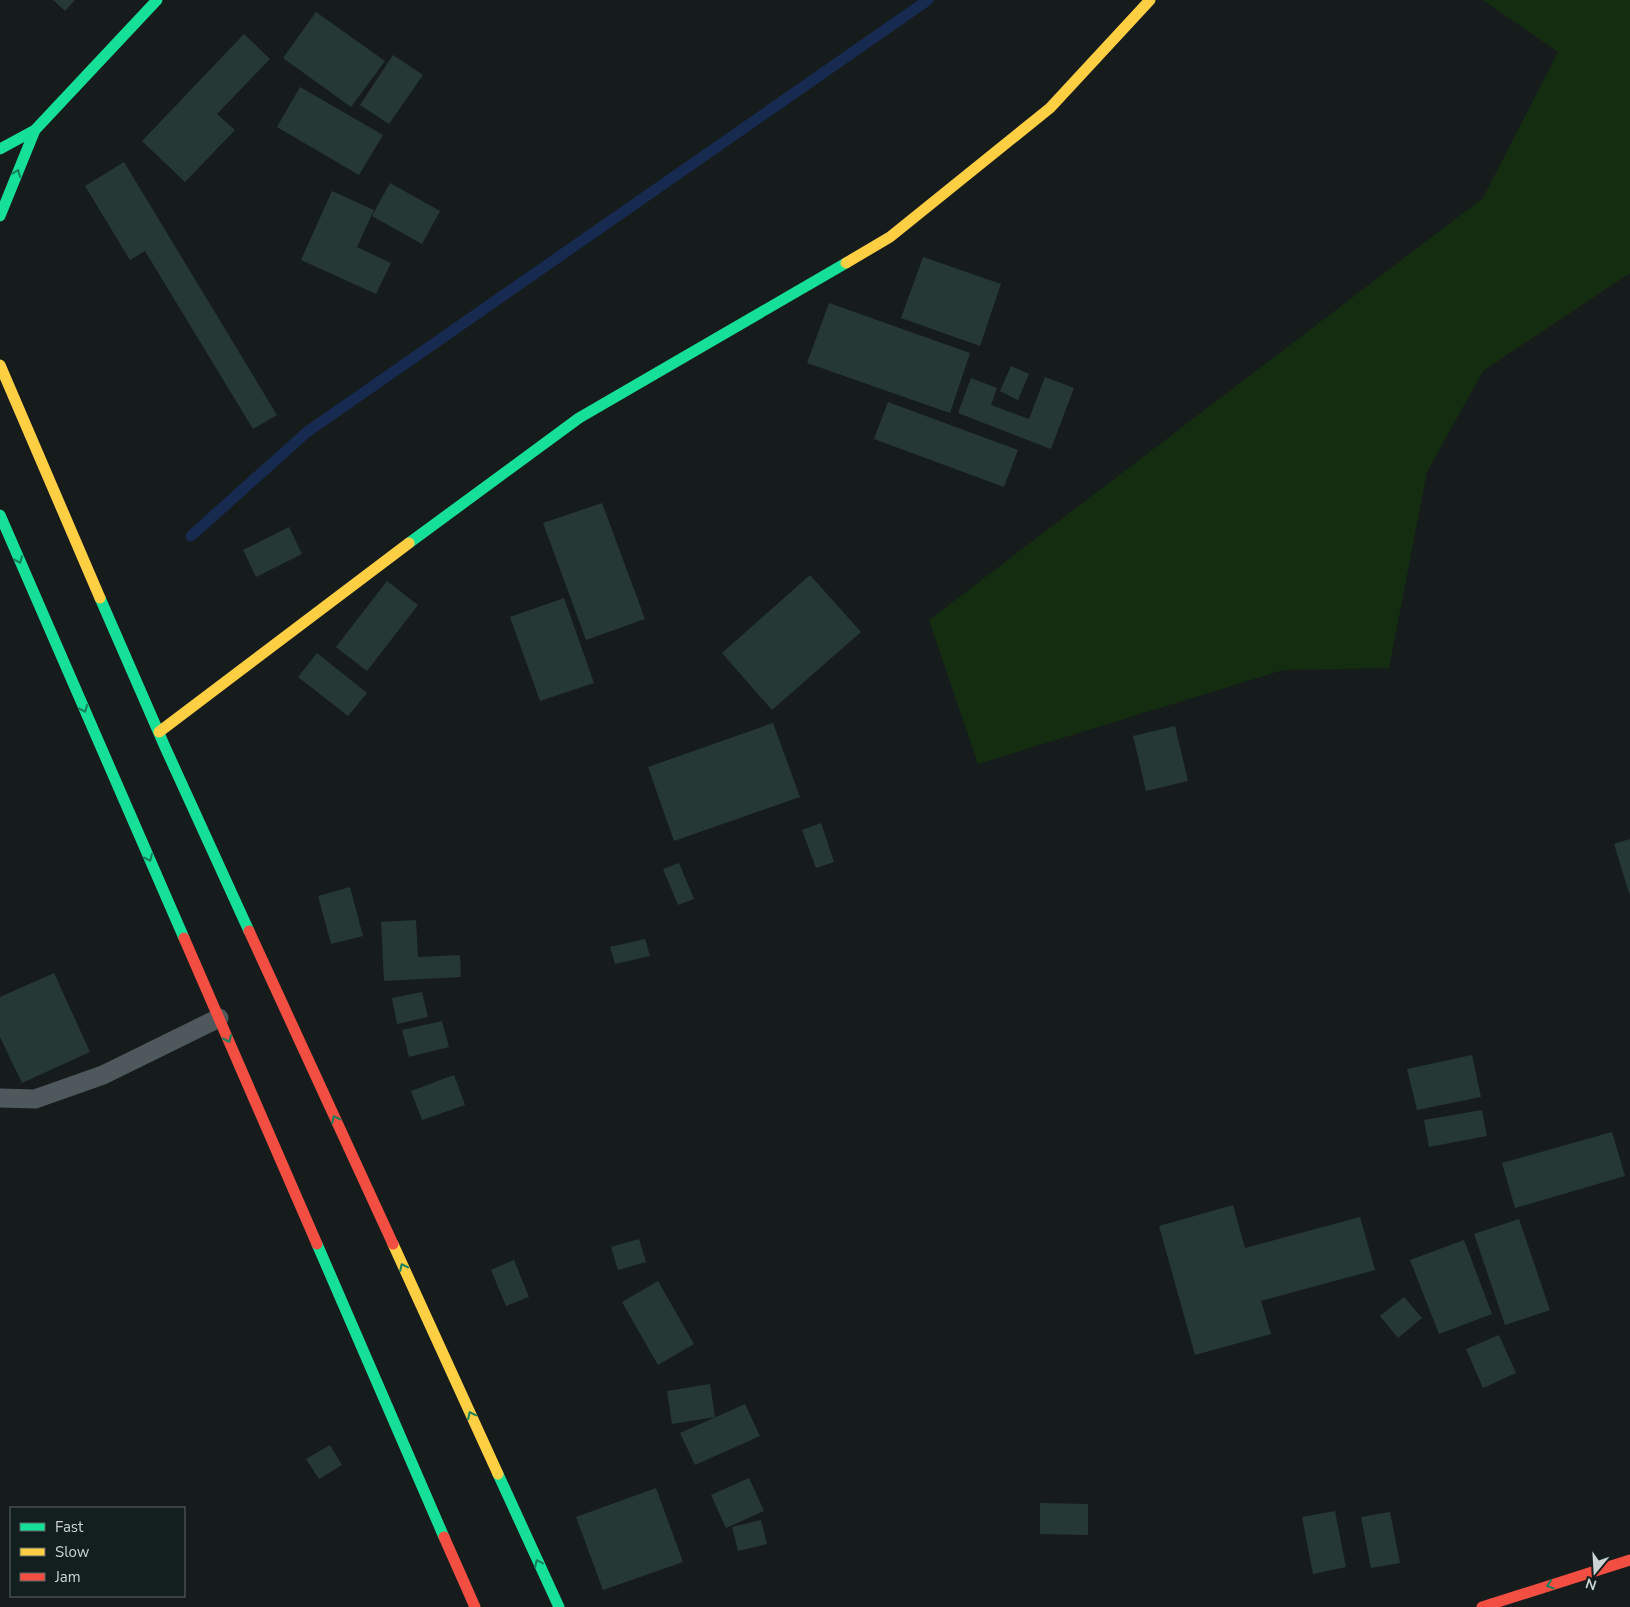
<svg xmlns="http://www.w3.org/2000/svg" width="1630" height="1607" font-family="'Nunito Sans',sans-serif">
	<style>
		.green { fill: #142d11 }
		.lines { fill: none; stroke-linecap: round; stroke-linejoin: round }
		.stream { stroke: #172a50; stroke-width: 11 }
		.building { fill: #263834 }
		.lane { stroke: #4f585c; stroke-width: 19 }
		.fast { stroke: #16e098; stroke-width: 11 }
		.slow { stroke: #ffcf43; stroke-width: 11 }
		.jam { stroke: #f24e42; stroke-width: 11 }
		.oneway { stroke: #147f5c }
	</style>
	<rect width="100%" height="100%" fill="#161c1c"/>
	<polygon class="green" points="1483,0 1630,0 1630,273 1483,371 1427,472 1389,668 1283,670 978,764 929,620 1483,198 1558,52"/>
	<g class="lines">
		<polyline class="stream" points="191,536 307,432 928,0"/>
	</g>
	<g class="building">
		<polygon points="53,0 75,0 65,11"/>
		<polygon points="316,12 385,61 351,107 283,58"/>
		<polygon points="244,34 270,59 217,114 235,130 185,182 142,141"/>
		<polygon points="393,55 423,75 389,124 360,105"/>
		<polygon points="300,87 383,135 359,175 277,127"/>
		<polygon points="124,162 277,415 253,429 145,251 130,260 85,186"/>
		<polygon points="390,183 440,211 422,244 372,216"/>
		<polygon points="332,191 374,210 357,247 391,263 376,294 301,260"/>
		<polygon points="923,257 1001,284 980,346 901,318"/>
		<polygon points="829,303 970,353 950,413 807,363"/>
		<polygon points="1011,366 1029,374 1018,400 1000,391"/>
		<polygon points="1045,377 1074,388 1051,449 958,413 971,378 997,388 991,405 1029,419"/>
		<polygon points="888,402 1018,450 1004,487 874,439"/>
		<polygon points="602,503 645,619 586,640 543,523"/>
		<polygon points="289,527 302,554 256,577 243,550"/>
		<polygon points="810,575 861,632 772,710 722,653"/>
		<polygon points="387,581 418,605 367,671 336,647"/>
		<polygon points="564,598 594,683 540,701 510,617"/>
		<polygon points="317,653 367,693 348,716 298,677"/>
		<polygon points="773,723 800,797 674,841 648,767"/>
		<polygon points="1175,726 1188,781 1146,791 1133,736"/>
		<polygon points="821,823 834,862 816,868 802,830"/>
		<polygon points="1630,839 1630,896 1614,844"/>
		<polygon points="679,863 694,899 678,905 663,869"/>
		<polygon points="350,887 363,936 331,944 318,896"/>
		<polygon points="416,920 418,957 460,955 461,977 384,981 381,922"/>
		<polygon points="645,939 650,956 615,964 610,947"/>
		<polygon points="54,973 90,1052 22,1083 0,1037 0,997"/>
		<polygon points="422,992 428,1017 397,1024 392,998"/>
		<polygon points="442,1021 449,1047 409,1057 402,1030"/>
		<polygon points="1472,1055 1481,1097 1417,1110 1407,1069"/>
		<polygon points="454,1075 465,1105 422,1120 411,1091"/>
		<polygon points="1482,1110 1487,1136 1429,1147 1424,1120"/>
		<polygon points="1612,1132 1625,1176 1515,1208 1502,1163"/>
		<polygon points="1233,1205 1245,1248 1360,1217 1375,1270 1261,1301 1271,1334 1195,1355 1159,1226"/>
		<polygon points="1519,1219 1550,1310 1505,1325 1474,1234"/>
		<polygon points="639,1239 646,1262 618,1270 611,1247"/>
		<polygon points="1464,1240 1492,1314 1439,1334 1410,1260"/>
		<polygon points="514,1260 529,1297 506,1306 491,1270"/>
		<polygon points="658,1281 694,1344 658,1365 622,1302"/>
		<polygon points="1404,1297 1422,1318 1398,1338 1380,1316"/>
		<polygon points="1499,1335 1516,1373 1483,1388 1466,1349"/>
		<polygon points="710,1384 715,1417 672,1424 667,1391"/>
		<polygon points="745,1404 760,1436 695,1465 680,1433"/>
		<polygon points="330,1445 342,1465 319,1479 306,1459"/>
		<polygon points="749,1478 764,1511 726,1528 711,1495"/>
		<polygon points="656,1488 683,1562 603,1590 576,1517"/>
		<polygon points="1040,1503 1088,1504 1088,1535 1040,1534"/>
		<polygon points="1335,1511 1346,1567 1313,1574 1302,1517"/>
		<polygon points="1390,1512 1400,1563 1371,1568 1361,1517"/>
		<polygon points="761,1520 767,1544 738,1551 732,1527"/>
	</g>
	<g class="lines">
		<polyline class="lane" points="0,1098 35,1099 103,1075 219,1018"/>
		<g class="fast">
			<polyline points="0,149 35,130 157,0"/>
			<polyline points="0,216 35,130"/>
			<polyline points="0,515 184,938"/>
			<polyline points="409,543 579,418 846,263"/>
			<polyline points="100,598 165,747 249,931"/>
			<polyline points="317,1244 444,1537"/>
			<polyline points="498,1474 559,1607"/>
		</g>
		<g class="slow">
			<polyline points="846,263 890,237 1050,108 1150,0"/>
			<polyline points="0,365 100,598"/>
			<polyline points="159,732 409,543"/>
			<polyline points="393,1244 498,1474"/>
		</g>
		<g class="jam">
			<polyline points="249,931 393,1244"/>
			<polyline points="184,938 317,1244"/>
			<polyline points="444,1537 475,1607"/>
			<polyline points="1482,1607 1630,1560"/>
		</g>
	</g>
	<defs><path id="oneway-chevron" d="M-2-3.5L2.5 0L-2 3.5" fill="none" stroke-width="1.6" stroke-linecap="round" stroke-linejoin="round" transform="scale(1.25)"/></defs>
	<g class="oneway">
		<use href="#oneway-chevron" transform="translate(17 173) rotate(-68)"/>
		<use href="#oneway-chevron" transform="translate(19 560) rotate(66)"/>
		<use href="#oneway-chevron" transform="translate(84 709) rotate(66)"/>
		<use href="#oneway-chevron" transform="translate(149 858) rotate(66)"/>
		<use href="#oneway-chevron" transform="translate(228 1039) rotate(66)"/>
		<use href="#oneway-chevron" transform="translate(335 1119) rotate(-115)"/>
		<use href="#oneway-chevron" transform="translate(403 1267) rotate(-115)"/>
		<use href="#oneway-chevron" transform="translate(471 1415) rotate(-115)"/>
		<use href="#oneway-chevron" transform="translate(538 1563) rotate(-115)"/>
		<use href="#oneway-chevron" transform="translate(1550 1585) rotate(162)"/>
	</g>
	<rect x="10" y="1507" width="175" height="90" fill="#131e1f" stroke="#5d6768"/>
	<rect x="20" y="1523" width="25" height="8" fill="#16e098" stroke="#5d6768"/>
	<text x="55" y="1532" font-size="15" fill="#cdd4d5">Fast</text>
	<rect x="20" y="1548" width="25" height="8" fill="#ffcf43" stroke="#5d6768"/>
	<text x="55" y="1557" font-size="15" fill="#cdd4d5">Slow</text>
	<rect x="20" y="1573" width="25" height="8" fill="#f24e42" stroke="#5d6768"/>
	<text x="55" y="1582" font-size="15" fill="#cdd4d5">Jam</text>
	<g transform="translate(1595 1572) rotate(198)" stroke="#131e1f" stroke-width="4" paint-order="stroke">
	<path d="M0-4L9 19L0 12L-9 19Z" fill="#cdd4d5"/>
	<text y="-8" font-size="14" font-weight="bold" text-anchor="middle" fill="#cdd4d5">N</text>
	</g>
</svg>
